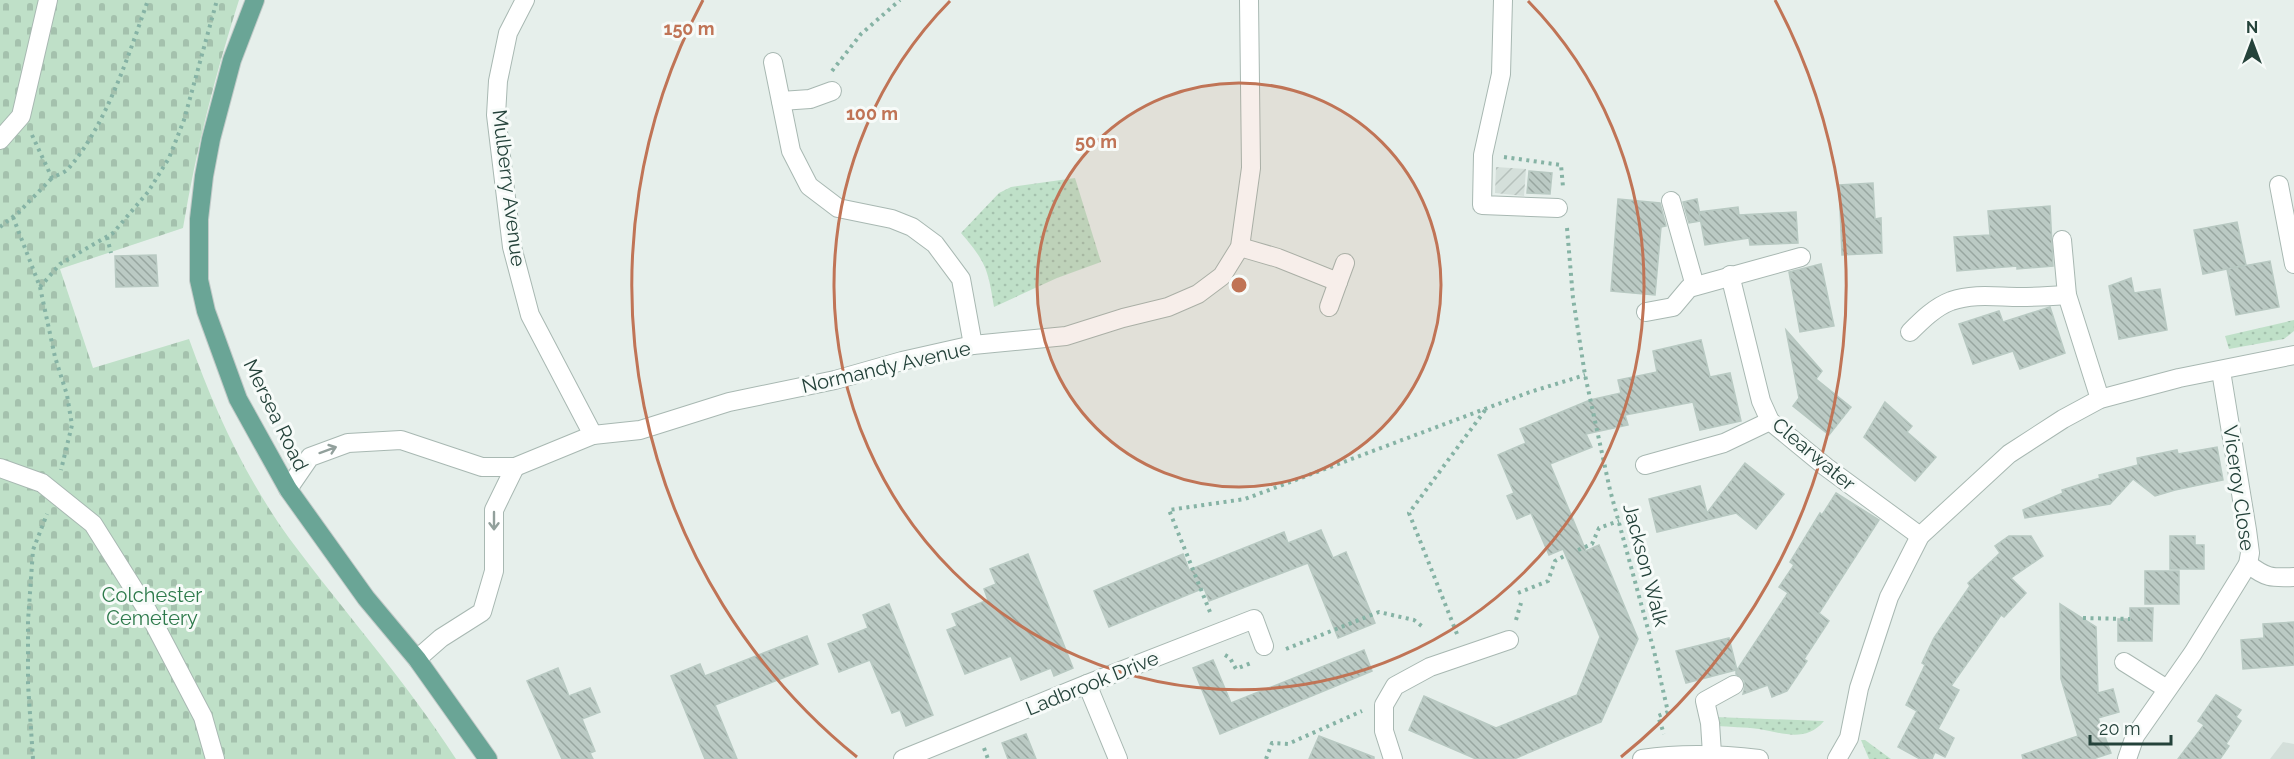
<svg xmlns="http://www.w3.org/2000/svg" width="2294" height="759" font-family="Raleway,sans-serif">
	<style>
		.built { fill: #d4dfda }
		.industrial { fill: url(#industrial-furrows) }
		.green { fill: url(#green-dots) }
		.cemetery { fill: url(#cemetery-stones) }
		.building { fill: url(#building-back-hatch); stroke: #b8c9c2; stroke-width: 1.5 }
		.lines { fill: none; stroke-linecap: round; stroke-linejoin: round }
		.minor-casing { stroke: #a8b8b2; stroke-width: 20 }
		.major-casing { stroke: #c2cac8; stroke-width: 20 }
		.path { stroke: #86b3a5; stroke-width: 4; stroke-dasharray: 3 4.5; stroke-linecap: butt }
		.minor { stroke: #fff; stroke-width: 18 }
		.major { stroke: #6aa596; stroke-width: 18 }
		.oneway { stroke: #92a09c }
		.ring { fill: none; stroke: #c07456; stroke-width: 3 }
		.labels { text-anchor: middle; dominant-baseline: central; stroke-width: 6; stroke-linejoin: round; paint-order: stroke }
		.street-label { font-size: 20px; fill: #24423a; stroke: #f7fbf9 }
		.park-label { font-size: 20px; fill: #2d7a4b; stroke: #f7fbf9 }
		.centre { fill: #c07456; stroke: #f7fbf9; stroke-width: 3 }
		.ring-label { font-size: 18px; text-anchor: middle; font-weight: bold; fill: #c07456; stroke: #f7fbf9; stroke-width: 6; stroke-linejoin: round; paint-order: stroke }
	</style>
	<defs>
		<pattern id="industrial-furrows" width="10" height="10" patternUnits="userSpaceOnUse" patternTransform="scale(1.5)"><rect width="10" height="10" fill="#d4dfda"/><path d="M-1 1l2-2M0 10L10 0M9 11l2-2" fill="none" stroke="#b6c1bc"/></pattern>
		<pattern id="green-dots" width="8" height="8" patternUnits="userSpaceOnUse" patternTransform="scale(1.5)"><rect width="8" height="8" fill="#bfe0c8"/><path d="M2 2h.1M6 6h.1" fill="none" stroke="#a4c1ad" stroke-width="1.8" stroke-linecap="round"/></pattern>
		<pattern id="cemetery-stones" width="16" height="16" patternUnits="userSpaceOnUse" patternTransform="scale(1.5)"><rect width="16" height="16" fill="#bfe0c8"/><path d="M2 7V4a2 2 0 0 1 4 0v3zM10 15v-3a2 2 0 0 1 4 0v3z" fill="#a4c1ad"/></pattern>
		<pattern id="building-back-hatch" width="6" height="6" patternUnits="userSpaceOnUse" patternTransform="scale(1.5)"><rect width="6" height="6" fill="#bbcac4"/><path d="M-1 5l2 2M0 0l6 6M5-1l2 2" fill="none" stroke="#98a6a0"/></pattern>
	</defs>
	<rect width="100%" height="100%" fill="#e6efeb"/>
	<polygon class="built" points="2283,742 2294,744 2294,759 2270,759"/>
	<polygon class="industrial" points="1496,167 1526,169 1524,196 1495,193"/>
	<g class="green">
		<path d="M1075,178L1101,262L1057,278L994,307C988,269 986,262 961,233L999,193L1011,187Z"/>
		<polygon points="2294,320 2294,331 2284,339 2229,349 2225,336"/>
		<path d="M1715,717L1824,721C1806,743 1782,733 1759,729C1745,727 1730,727 1716,726Z"/>
		<polygon points="1861,740 1865,740 1891,759 1869,759"/>
	</g>
	<path class="cemetery" d="M0,0H239C215,75 196,150 183,228L60,269L93,368L189,339C214,409 245,477 289,538C344,612 406,681 456,759H0Z"/>
	<g class="building">
		<polygon points="1529,171 1552,173 1550,194 1527,193"/>
		<polygon points="1873,183 1875,219 1881,218 1882,253 1842,255 1839,185"/>
		<polygon points="1618,199 1660,203 1666,226 1661,227 1655,295 1611,291"/>
		<polygon points="1697,199 1701,221 1689,223 1683,202"/>
		<polygon points="2050,206 2053,266 2017,269 2017,266 1957,271 1954,237 1990,235 1988,211"/>
		<polygon points="1738,207 1739,215 1796,212 1798,243 1750,245 1749,238 1705,245 1699,212"/>
		<polygon points="2237,222 2246,265 2203,274 2194,230"/>
		<polygon points="156,255 158,286 116,287 115,256"/>
		<polygon points="2270,261 2279,307 2236,315 2227,269"/>
		<polygon points="1821,264 1834,326 1800,332 1789,272"/>
		<polygon points="2131,278 2134,293 2160,289 2167,330 2119,339 2109,286"/>
		<polygon points="2050,307 2065,353 2020,369 2013,351 1973,364 1959,324 1999,311 2003,322"/>
		<polygon points="1786,330 1822,371 1816,379 1851,407 1829,435 1793,406 1799,398"/>
		<polygon points="1701,340 1710,377 1730,373 1741,421 1700,430 1693,402 1625,415 1628,425 1586,434 1592,447 1550,464 1586,551 1599,545 1638,639 1601,722 1514,759 1476,759 1409,730 1424,696 1496,728 1577,695 1600,637 1563,549 1549,555 1531,513 1517,519 1507,496 1514,493 1498,455 1526,443 1520,429 1590,400 1621,393 1618,380 1657,372 1653,351"/>
		<polygon points="1885,402 1912,426 1907,432 1936,457 1915,481 1864,437"/>
		<polygon points="2217,447 2223,480 2175,490 2155,496 2133,479 2110,504 2025,518 2023,510 2063,493 2062,490 2100,478 2099,475 2138,465 2137,458 2177,450 2178,454"/>
		<polygon points="1745,463 1784,494 1756,529 1736,513 1657,532 1649,499 1700,486 1707,513"/>
		<polygon points="1836,493 1879,520 1819,613 1829,621 1804,659 1807,661 1787,691 1772,697 1768,685 1743,694 1745,686 1744,680 1736,674 1736,670 1686,683 1676,651 1729,638 1737,670 1788,593 1779,587 1794,565 1790,562 1820,513 1822,515"/>
		<polygon points="1321,530 1333,558 1346,552 1375,623 1338,638 1308,563 1209,601 1204,588 1109,627 1094,591 1183,554 1189,570 1284,532 1288,543"/>
		<polygon points="2009,536 2031,536 2043,556 2011,578 2026,593 2004,617 2001,615 1951,686 1959,690 1938,729 1954,738 1945,757 1935,752 1932,759 1920,759 1898,747 1917,711 1906,705 1925,665 1922,663 1934,638 1970,586 1968,583 2000,553 1995,546"/>
		<polygon points="2170,536 2195,536 2195,545 2204,545 2204,569 2170,569"/>
		<polygon points="1028,554 1073,668 1054,676 1051,668 1021,680 1011,656 965,674 947,630 957,626 952,614 988,600 984,589 996,584 990,569"/>
		<rect x="2145" y="571" width="34" height="33"/>
		<polygon points="889,604 933,715 906,726 900,710 892,713 870,660 839,672 828,644 868,628 863,615"/>
		<polygon points="2060,604 2096,627 2098,693 2113,689 2119,712 2098,718 2111,753 2093,759 2023,759 2022,755 2078,736 2061,679"/>
		<polygon points="2130,608 2153,608 2152,641 2118,641 2118,619 2130,619"/>
		<polygon points="2294,622 2294,665 2243,669 2241,640 2264,638 2263,624"/>
		<polygon points="807,636 818,664 715,705 737,759 705,759 671,676 700,664 705,676"/>
		<polygon points="1364,650 1372,671 1220,734 1193,668 1213,660 1231,703"/>
		<polygon points="558,668 569,696 590,688 600,712 582,719 595,751 590,753 593,759 562,759 527,681"/>
		<polygon points="2216,695 2241,710 2236,717 2241,721 2226,744 2229,746 2220,759 2178,759 2204,725 2198,721"/>
		<polygon points="1026,734 1036,759 1008,759 1002,743"/>
		<polygon points="1319,736 1374,757 1374,759 1309,759"/>
	</g>
	<g class="lines">
		<g class="minor-casing">
			<g id="minor">
				<polyline points="525,0 508,33 498,81 496,115 512,247 530,315 593,435"/>
				<polyline points="1503,0 1501,74 1483,155 1482,205 1558,208"/>
				<polyline points="773,62 791,151 809,186 838,208 892,219 912,227 935,244 961,279 973,345"/>
				<polyline points="781,101 810,99 832,91"/>
				<polyline points="0,140 21,116 48,0"/>
				<polyline points="2279,185 2294,264"/>
				<polyline points="1671,201 1695,286"/>
				<polyline points="2062,240 2067,295 2100,399"/>
				<polyline points="1240,247 1278,258 1338,282 1345,263"/>
				<polyline points="1730,275 1761,401 1770,421 1826,467 1920,536"/>
				<polyline points="1329,307 1338,282"/>
				<polyline points="1646,312 1673,307 1689,288 1801,257"/>
				<path d="M1910,332C1922,320 1935,307 1951,301C1974,293 1997,297 2020,297C2036,297 2052,296 2067,295"/>
				<polyline points="1645,465 1724,443 1770,421"/>
				<polyline points="0,468 42,483 93,524 147,610 203,717 215,759"/>
				<polyline points="288,489 310,457 348,443 401,440 482,467 515,467 593,435 640,430 729,402 835,380 902,361 973,345 1066,336 1123,318 1168,307 1198,294 1222,276 1240,247 1251,168 1249,0"/>
				<path d="M2248,564C2266,578 2271,578 2294,577"/>
				<polyline points="417,659 441,638 482,612 494,571 494,510 515,467"/>
				<polyline points="2124,662 2167,689"/>
				<polyline points="1087,684 1118,759"/>
				<polyline points="1712,754 1710,723 1705,701 1734,685"/>
				<polyline points="903,759 1087,684 1254,619 1264,646"/>
				<polyline points="1393,759 1384,731 1384,705 1395,686 1430,667 1509,640"/>
				<path d="M1642,759C1681,753 1719,754 1759,759"/>
				<polyline points="1837,759 1849,738 1859,688 1889,597 1920,536 2009,454 2063,419 2100,399 2179,378 2294,355"/>
				<polyline points="2127,759 2135,736 2193,653 2248,564 2250,553 2247,530 2221,371"/>
			</g>
		</g>
		<g class="major-casing">
			<polyline id="major" points="255,0 232,60 211,139 204,176 199,219 199,280 206,311 238,399 288,489 366,598 417,659 488,759"/>
		</g>
		<g class="path">
			<polyline points="832,71 861,34 900,0"/>
			<path d="M32,135L52,178C57,175 64,173 68,169C106,126 129,54 148,0"/>
			<polyline points="1504,157 1561,165 1563,187"/>
			<polyline points="13,217 40,287 55,357 67,395 72,425 61,470"/>
			<polyline points="0,227 19,212 52,178"/>
			<polyline points="1567,228 1573,298 1585,375 1610,490 1654,651 1668,712 1658,716 1664,734"/>
			<polyline points="107,237 111,253"/>
			<polyline points="40,287 60,264 113,233 148,192 169,158 184,120 217,0"/>
			<polyline points="1578,550 1592,544 1599,528 1619,521"/>
			<polyline points="1518,593 1548,581 1555,561 1566,555"/>
			<polyline points="1210,612 1169,510 1245,499 1530,392 1585,375"/>
			<polyline points="2083,618 2130,619"/>
			<polyline points="1516,620 1521,603"/>
			<polyline points="1457,634 1409,513 1486,409"/>
			<polyline points="1286,649 1379,612 1414,620 1423,627"/>
			<polyline points="1225,655 1230,658 1236,669 1251,663"/>
			<polyline points="984,748 988,759"/>
			<polyline points="33,759 28,684 28,621 33,550 47,514"/>
			<polyline points="1266,759 1272,743 1288,744 1362,711"/>
		</g>
		<use href="#minor" class="minor"/>
		<use href="#major" class="major"/>
	</g>
	<defs><path id="oneway-shaft" d="M-6 0H5M1.5-3L5.5 0L1.5 3" fill="none" stroke-width="1.6" stroke-linecap="round" stroke-linejoin="round" transform="scale(1.5)"/></defs>
	<g class="oneway">
		<use href="#oneway-shaft" transform="translate(328 450) rotate(-20)"/>
		<use href="#oneway-shaft" transform="translate(494 521) rotate(90)"/>
	</g>
	<circle cx="1239" cy="285" r="202" fill="#c07456" fill-opacity=".12"/>
	<g class="ring">
		<circle cx="1239" cy="285" r="202"/>
		<path d="M1528 1A405 405 0 1 1 950 1"/>
		<path d="M857 757A607 607 0 0 1 703 0M1775 0A607 607 0 0 1 1621 757"/>
	</g>
	<g class="labels">
		<g class="street-label">
			<text transform="translate(509 188) rotate(83)">Mulberry Avenue</text>
			<text transform="translate(886 367) rotate(-13)">Normandy Avenue</text>
			<text transform="translate(276 415) rotate(64)">Mersea Road</text>
			<text transform="translate(1814 454) rotate(40)">Clearwater</text>
			<text transform="translate(2239 488) rotate(82)">Viceroy Close</text>
			<text transform="translate(1646 565) rotate(75)">Jackson Walk</text>
			<text transform="translate(1092 683) rotate(-22)">Ladbrook Drive</text>
		</g>
		<g class="park-label">
			<text x="152" y="595">Colchester<tspan x="152" dy="23">Cemetery</tspan></text>
		</g>
	</g>
	<circle cx="1239" cy="285" r="9" class="centre"/>
	<g class="ring-label">
		<text x="689" y="35">150 m</text>
		<text x="872" y="120">100 m</text>
		<text x="1096" y="148">50 m</text>
	</g>
	<g transform="translate(2252 42)" stroke="#f7fbf9" stroke-width="4.5" paint-order="stroke">
	<path d="M0-4.5L10 22L0 15L-10 22Z" fill="#24423a"/>
	<text y="-9" font-size="16" font-weight="bold" text-anchor="middle" fill="#24423a">N</text>
	</g>
	<path d="M2090 735v9h81v-9" fill="none" stroke="#24423a" stroke-width="3"/>
	<text x="2099" y="735" font-size="18" fill="#24423a" stroke="#f7fbf9" stroke-width="4.5" paint-order="stroke">20 m</text>
</svg>
